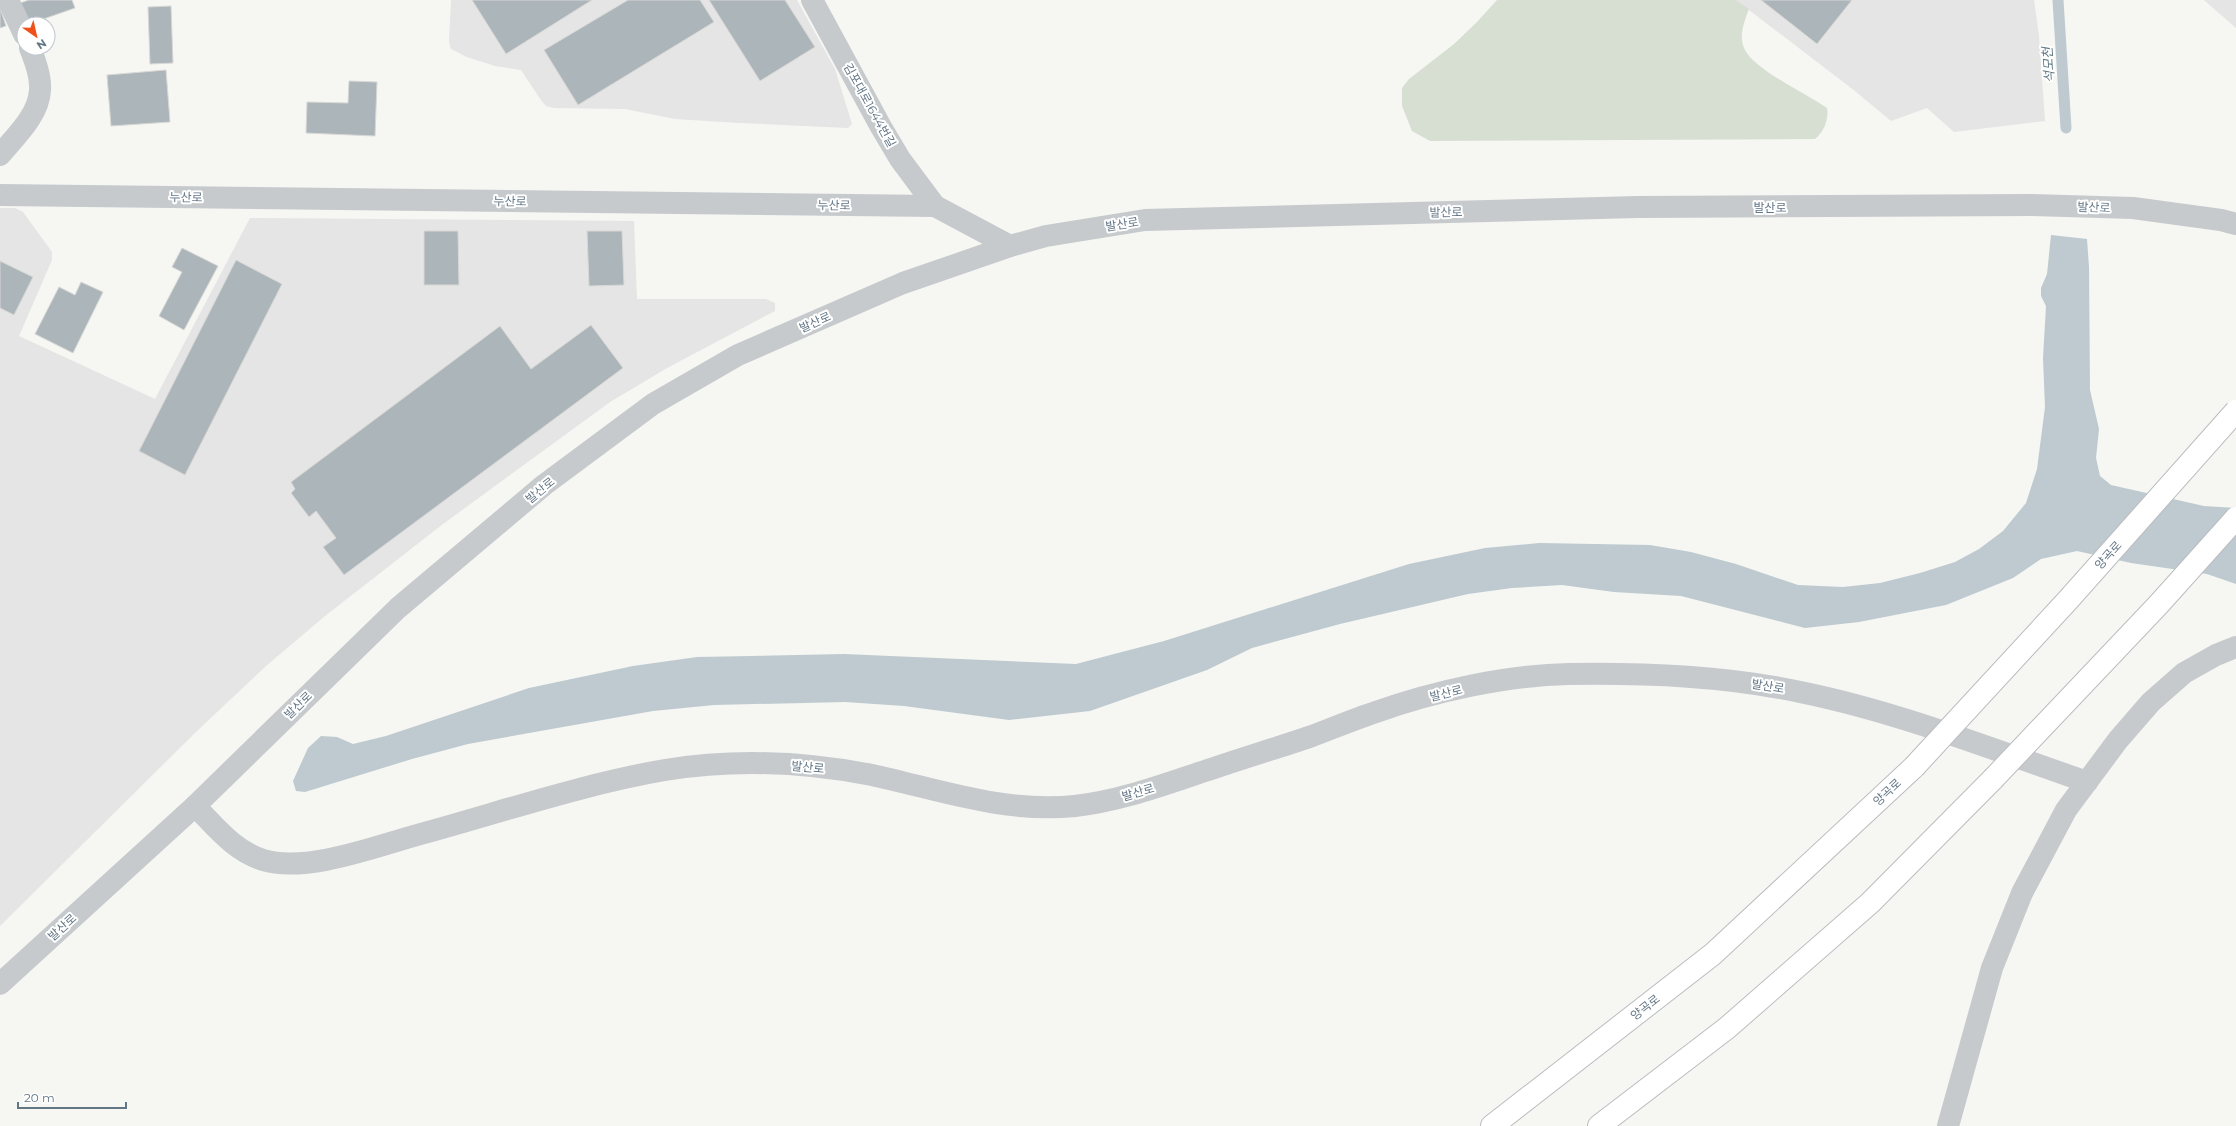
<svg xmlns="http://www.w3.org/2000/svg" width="2236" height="1126" font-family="Montserrat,'Noto Sans KR',sans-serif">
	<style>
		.built { fill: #e4e5e4 }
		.green { fill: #d7dfd3 }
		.water { fill: #becacf }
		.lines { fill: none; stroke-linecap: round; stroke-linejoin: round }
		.stream { stroke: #becacf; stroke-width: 11 }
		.building { fill: #acb5ba; stroke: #d8d8d5 }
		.highway-casing { stroke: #babdc0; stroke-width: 24 }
		.minor { stroke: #c6cacd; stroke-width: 22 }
		.highway { stroke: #fff; stroke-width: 22 }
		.highway-bridge-casing { stroke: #babdc0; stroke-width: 24; stroke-linecap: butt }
		.highway-bridge { stroke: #fff; stroke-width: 22 }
		.labels { text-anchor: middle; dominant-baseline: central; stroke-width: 4; stroke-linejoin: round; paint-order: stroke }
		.street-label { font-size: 12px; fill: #637686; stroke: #fff }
		.water-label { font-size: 13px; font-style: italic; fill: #5f7883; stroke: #fff }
	</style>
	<rect width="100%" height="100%" fill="#f6f6f3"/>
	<g class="built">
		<polygon points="451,0 797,0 835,69 852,124 848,128 740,123 675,119 625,109 554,108 546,106 541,100 521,70 495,66 467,57 451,49 449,42"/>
		<polygon points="1736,0 2034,0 2039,36 2045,121 1954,132 1927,108 1891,121 1855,91"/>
		<polygon points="2204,0 2236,0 2236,28 2205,1"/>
		<polygon points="0,208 15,208 23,212 52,252 52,260 19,336 155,399 250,218 634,221 637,299 766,299 775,303 775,311 667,368 610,402 443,524 325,616 266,666 198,730 0,926"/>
	</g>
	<path class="green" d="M1497,0H1736L1749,9C1744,22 1738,37 1745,50C1755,70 1807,94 1827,108C1829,119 1824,132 1815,139L1430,141L1412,131L1402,106V88L1409,79L1454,44L1476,23Z"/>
	<polygon class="water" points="2051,235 2087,239 2089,267 2090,390 2099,429 2096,458 2100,476 2111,485 2204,506 2236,508 2236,584 2207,574 2131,563 2077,551 2041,559 2013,578 1946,605 1859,622 1805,628 1681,596 1614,592 1562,585 1512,588 1468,594 1340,624 1252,648 1207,670 1090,711 1009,720 904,706 845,702 714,705 653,711 468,744 412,759 305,792 296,791 293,781 308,748 321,736 337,737 353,744 386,736 529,688 633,666 697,657 844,654 1076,664 1164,641 1409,564 1485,548 1539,543 1650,545 1691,552 1736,564 1798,585 1843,587 1880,583 1920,573 1955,562 1979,549 2003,531 2026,503 2037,469 2045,407 2043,358 2046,306 2041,296 2041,288 2047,274"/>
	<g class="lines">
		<polyline class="stream" points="2058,0 2066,128"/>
	</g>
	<g class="building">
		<polygon points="29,0 72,0 75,8 29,24 20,3"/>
		<polygon points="472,0 592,0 506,54"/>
		<polygon points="628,0 700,0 714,22 578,105 544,50"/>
		<polygon points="709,0 785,0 815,47 760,81"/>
		<polygon points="1761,0 1852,0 1817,44"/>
		<polygon points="171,6 173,63 150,64 148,7"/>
		<polygon points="0,8 6,26 0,28"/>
		<polygon points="166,70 170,122 111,126 107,75"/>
		<polygon points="349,81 377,82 375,136 306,133 307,102 348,103"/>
		<polygon points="424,231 458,231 459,285 424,285"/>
		<polygon points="587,231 622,231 624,285 589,286"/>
		<polygon points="182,248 218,266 184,330 159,316 182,272 172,267"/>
		<polygon points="236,260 282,284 185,475 139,451"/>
		<polygon points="0,261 33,277 14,315 0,308"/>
		<polygon points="81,282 103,292 73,353 35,334 59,287 75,295"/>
		<polygon points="591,325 623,368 344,575 323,547 336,538 316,511 309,517 291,493 295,489 291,482 500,326 531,369"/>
	</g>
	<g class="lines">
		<g class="highway-casing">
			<g id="highway">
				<polyline points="1492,1126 1713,954 1914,767"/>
				<polyline points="1599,1126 1727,1028 1870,903 1993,779"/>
			</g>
		</g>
		<g class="minor">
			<polyline points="8,0 24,34"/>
			<polyline points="812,0 881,127 900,159 935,206"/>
			<path d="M0,155C15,137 39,115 40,90C41,76 35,61 30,48"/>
			<polyline points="0,195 935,206 1010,246"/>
			<path d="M195,806C216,827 234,851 263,860C306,873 374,847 417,835C498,813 583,784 665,770C732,759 805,762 872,775C941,790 1003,813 1075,806C1121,801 1165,784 1208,770C1243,758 1277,748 1312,736C1333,728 1355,719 1376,712C1435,691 1508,675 1569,674C1648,673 1728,676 1805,693C1901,713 1994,750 2087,782"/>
			<polyline points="0,984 195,806 398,608 544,485 653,404 738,355 903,283 1010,246 1046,236 1145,220 1637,207 2032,205 2133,208 2221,220 2236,224"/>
			<polyline points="1948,1126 1992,968 2022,893 2066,810 2118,740 2151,702 2184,673 2216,655 2236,647"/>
		</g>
		<use href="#highway" class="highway"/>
		<g class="highway-bridge-casing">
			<g id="highway-bridge">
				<polyline points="1914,767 2068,600 2236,411"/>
				<polyline points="1993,779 2159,604 2236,518"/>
			</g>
		</g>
		<use href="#highway-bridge" class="highway-bridge"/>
	</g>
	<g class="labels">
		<g class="street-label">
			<text transform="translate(870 105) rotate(61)">김포대로1644번길</text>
			<text transform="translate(186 197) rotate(1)">누산로</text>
			<text transform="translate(510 201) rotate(1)">누산로</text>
			<text transform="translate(834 205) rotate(1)">누산로</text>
			<text x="1770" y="207">발산로</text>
			<text transform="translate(2094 207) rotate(2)">발산로</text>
			<text transform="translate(1446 212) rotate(-1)">발산로</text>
			<text transform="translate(1122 224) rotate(-9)">발산로</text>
			<text transform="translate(815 322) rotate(-24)">발산로</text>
			<text transform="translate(540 490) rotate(-39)">발산로</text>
			<text transform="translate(2108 555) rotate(-48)">양곡로</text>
			<text transform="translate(1768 686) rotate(9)">발산로</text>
			<text transform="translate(1446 693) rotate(-14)">발산로</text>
			<text transform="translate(298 705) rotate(-44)">발산로</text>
			<text transform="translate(808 767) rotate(5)">발산로</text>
			<text transform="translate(1138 792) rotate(-16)">발산로</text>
			<text transform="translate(1887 792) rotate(-43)">양곡로</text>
			<text transform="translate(62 927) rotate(-42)">발산로</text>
			<text transform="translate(1645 1007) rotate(-38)">양곡로</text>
		</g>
		<g class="water-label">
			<text transform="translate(2048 65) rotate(-94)">석모천</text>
		</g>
	</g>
	<g transform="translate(36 36) rotate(146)"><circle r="19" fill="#ffffff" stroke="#c1c8cf"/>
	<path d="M0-3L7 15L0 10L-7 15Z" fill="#f05019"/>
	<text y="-6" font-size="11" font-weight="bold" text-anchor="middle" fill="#637686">N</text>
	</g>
	<path d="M18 1102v6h108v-6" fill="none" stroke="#637686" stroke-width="2"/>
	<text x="24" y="1102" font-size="12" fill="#637686" stroke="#ffffff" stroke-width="3" paint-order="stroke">20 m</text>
</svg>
